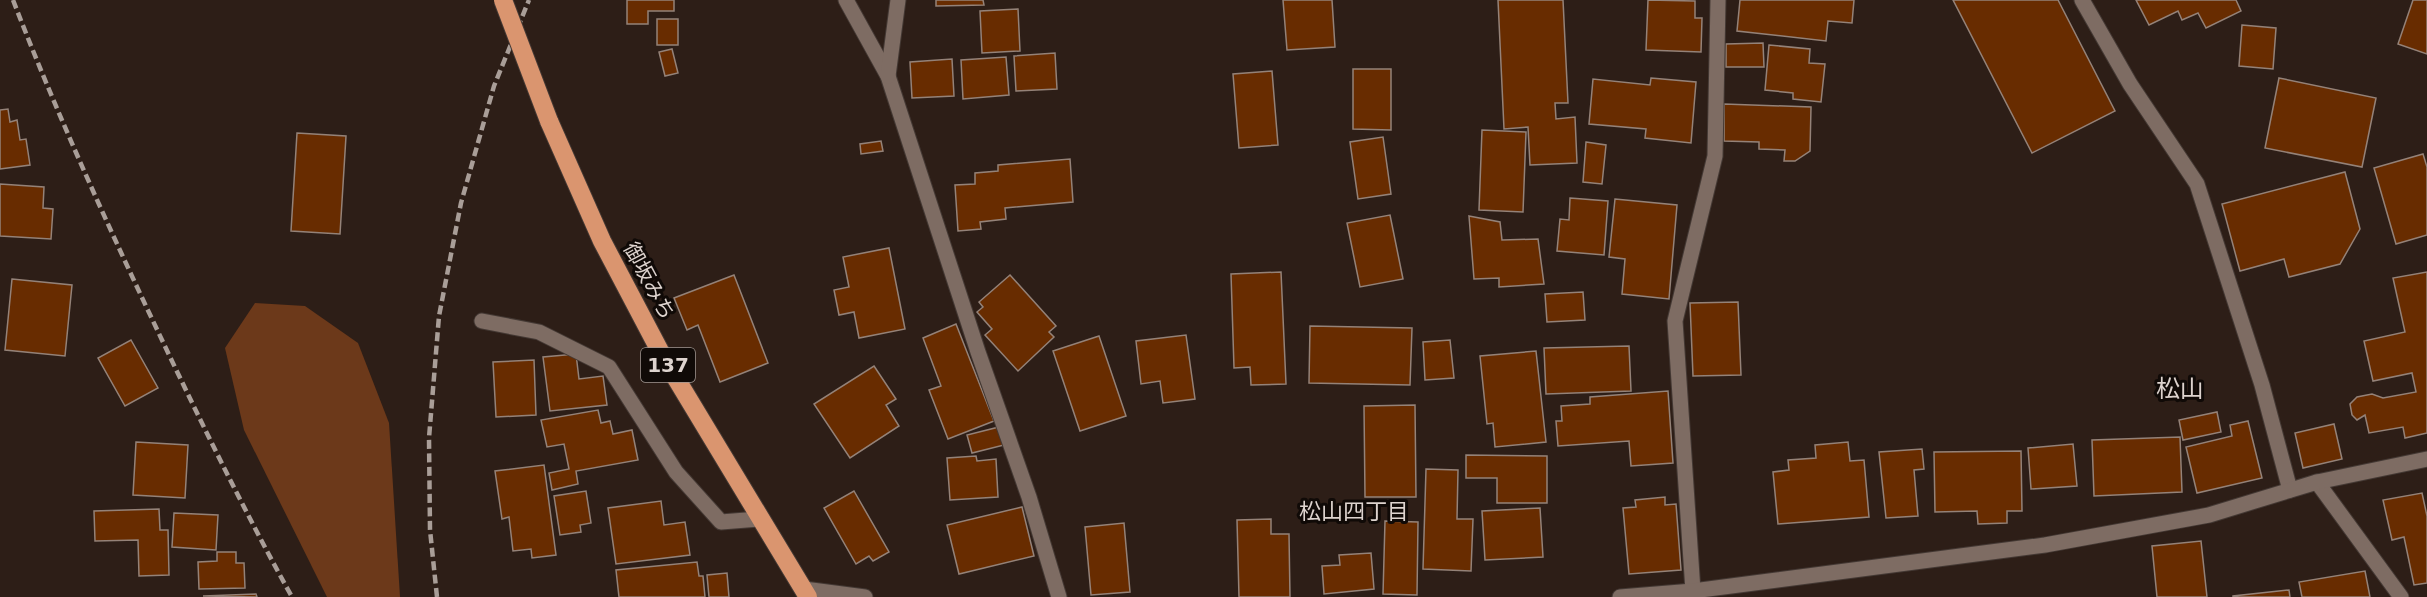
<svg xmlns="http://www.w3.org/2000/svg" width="2427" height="597" font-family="'DejaVu Sans','Noto Sans JP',sans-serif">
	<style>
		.green { fill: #6c391a }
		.building { fill: #682c00; stroke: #948278; stroke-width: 1.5 }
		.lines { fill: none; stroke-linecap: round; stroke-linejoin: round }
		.lane-casing { stroke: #443934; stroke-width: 17 }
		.street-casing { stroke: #443934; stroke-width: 17 }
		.highway-casing { stroke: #443934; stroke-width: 20 }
		.lane { stroke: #7e6c63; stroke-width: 15 }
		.street { stroke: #7e6c63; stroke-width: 15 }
		.highway { stroke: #da956f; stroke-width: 18 }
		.rail { stroke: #a99e98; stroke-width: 4.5; stroke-dasharray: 9 4.5; stroke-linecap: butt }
		.highway-bridge-casing { stroke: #443934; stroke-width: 20; stroke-linecap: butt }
		.highway-bridge { stroke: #da956f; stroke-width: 18 }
		.labels { text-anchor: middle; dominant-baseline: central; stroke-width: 6; stroke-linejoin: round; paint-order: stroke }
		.shield { fill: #100a07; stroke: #a09792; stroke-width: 1.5 }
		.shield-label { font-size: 20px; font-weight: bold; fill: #ddd3ce }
		.street-label { font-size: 21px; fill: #ddd3ce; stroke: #100a07 }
		.neighbourhood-label { font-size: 22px; fill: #ddd3ce; stroke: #100a07 }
		.quarter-label { font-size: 24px; fill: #ddd3ce; stroke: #100a07 }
	</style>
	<rect width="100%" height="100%" fill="#2d1e17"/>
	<polygon class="green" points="255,303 305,306 358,343 389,423 400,597 327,597 244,430 225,348"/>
	<g class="building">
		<polygon points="627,0 674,0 674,11 648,11 648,24 627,24"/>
		<polygon points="936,0 983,0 984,5 936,6"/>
		<polygon points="1283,0 1332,0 1335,47 1287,50"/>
		<polygon points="1498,0 1563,0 1568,103 1555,103 1556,119 1575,117 1577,163 1530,165 1528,127 1504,129"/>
		<polygon points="1648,0 1695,1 1695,18 1702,18 1701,52 1646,50"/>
		<polygon points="1740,0 1854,0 1852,23 1828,21 1826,41 1737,31"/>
		<polygon points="1953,0 2058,0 2115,111 2032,153"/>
		<polygon points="2136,0 2236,0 2241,11 2206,28 2198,13 2182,20 2178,11 2149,25"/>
		<polygon points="2413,0 2427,0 2427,54 2398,44"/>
		<polygon points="1018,9 1020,51 982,53 980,11"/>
		<rect x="657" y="19" width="21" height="26"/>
		<polygon points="2242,25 2276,28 2273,69 2239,66"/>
		<polygon points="1763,43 1764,67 1726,67 1726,44"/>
		<polygon points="1769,45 1810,49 1809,63 1825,64 1821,102 1793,99 1793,93 1765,90"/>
		<polygon points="672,49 678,73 665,76 659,52"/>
		<polygon points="1055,53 1057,89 1016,91 1014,56"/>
		<polygon points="1006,57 1009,95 963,99 961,60"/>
		<polygon points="952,59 954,96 912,98 910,62"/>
		<polygon points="1353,69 1391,69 1391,130 1353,129"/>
		<polygon points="1272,71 1278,145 1239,148 1233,74"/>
		<polygon points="1651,78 1696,82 1691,143 1645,138 1646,129 1589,124 1593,79 1650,85"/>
		<polygon points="2279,78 2376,98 2362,167 2265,148"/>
		<polygon points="1724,104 1811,107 1810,151 1795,161 1784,161 1785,150 1759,149 1759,142 1724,141"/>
		<polygon points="8,109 10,122 17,120 20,140 26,139 30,165 0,169 0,110"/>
		<polygon points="1482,130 1526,132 1523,212 1479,210"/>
		<polygon points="297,133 346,136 340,234 291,231"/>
		<polygon points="1383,137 1391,194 1358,199 1350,142"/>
		<polygon points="881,141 883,151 861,154 860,144"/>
		<polygon points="1586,142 1606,145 1602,184 1583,182"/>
		<polygon points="2423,154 2427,167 2427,235 2396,244 2374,168"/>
		<polygon points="1070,159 1073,202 1005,208 1006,219 980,222 981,229 958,231 955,185 975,184 975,173 998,171 998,165"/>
		<polygon points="2345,172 2360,229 2340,264 2289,277 2284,259 2240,271 2222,204"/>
		<polygon points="0,184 44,187 43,208 53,209 51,239 0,236"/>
		<polygon points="1570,198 1608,201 1604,255 1557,251 1560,219 1569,220"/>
		<polygon points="1615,199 1677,205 1669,299 1622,294 1625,259 1609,257"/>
		<polygon points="1390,215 1403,279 1360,287 1347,223"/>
		<polygon points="1469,216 1500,222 1502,240 1538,239 1544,284 1499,287 1499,278 1474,279"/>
		<polygon points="889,248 905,329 859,338 854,312 839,315 834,290 849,287 843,257"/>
		<polygon points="1281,272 1286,384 1251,385 1250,367 1234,368 1231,274"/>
		<polygon points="2427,272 2427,433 2405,438 2403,427 2369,433 2365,415 2357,420 2352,415 2350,404 2357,397 2372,394 2383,398 2416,392 2412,373 2373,381 2364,341 2405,332 2393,278"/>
		<polygon points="734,275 768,363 720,382 698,325 687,330 674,298"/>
		<polygon points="1010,275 1056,326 1049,332 1054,337 1018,371 985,335 992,329 977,312 983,307 979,302"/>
		<polygon points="12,279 72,285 65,356 5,350"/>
		<polygon points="1583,292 1585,320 1547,322 1545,294"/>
		<polygon points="1738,302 1741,375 1693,376 1690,303"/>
		<polygon points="956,324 994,421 948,439 929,390 941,386 923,338"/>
		<polygon points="1310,326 1412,328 1410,385 1309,383"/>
		<polygon points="1186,335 1195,399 1163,403 1160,381 1141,384 1136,341"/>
		<polygon points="1099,336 1126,416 1080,431 1053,351"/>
		<polygon points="131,340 158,388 125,406 98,358"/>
		<polygon points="1450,340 1454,378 1425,380 1423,342"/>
		<polygon points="1629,346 1631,391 1546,394 1544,348"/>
		<polygon points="1536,351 1546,442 1495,447 1493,423 1487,424 1480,356"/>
		<polygon points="576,354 579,379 603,376 607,405 550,411 543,357"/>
		<polygon points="534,360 536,415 496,417 493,362"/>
		<polygon points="874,366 896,399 886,405 899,426 850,458 814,404"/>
		<polygon points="1668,391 1673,463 1631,466 1629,441 1558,446 1556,421 1562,421 1561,406 1590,404 1590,397"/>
		<polygon points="1415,405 1416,497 1365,497 1364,406"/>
		<polygon points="598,410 601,423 610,421 613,434 632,430 638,460 576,471 578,484 552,490 549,473 569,469 564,444 547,447 541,420"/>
		<polygon points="2217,412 2221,432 2183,440 2179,420"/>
		<polygon points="2248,421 2262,478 2197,493 2186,447 2232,436 2230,425"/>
		<polygon points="2334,424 2342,459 2303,468 2295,433"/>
		<polygon points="999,427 1004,445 972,453 967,435"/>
		<polygon points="2180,437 2182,492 2094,496 2092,440"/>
		<polygon points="136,442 188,445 185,498 133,495"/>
		<polygon points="1848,442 1850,461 1864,460 1869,517 1778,524 1773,472 1789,470 1788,460 1816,458 1815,445"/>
		<polygon points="2073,444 2077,486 2031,489 2028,448"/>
		<polygon points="1922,449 1924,469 1914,470 1918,516 1886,518 1879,452"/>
		<polygon points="2021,451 2022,511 2007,511 2007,523 1978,524 1977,511 1935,512 1934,452"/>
		<polygon points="1466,455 1547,456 1547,503 1497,503 1497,478 1466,478"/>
		<polygon points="976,456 977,461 996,459 998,497 950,500 947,458"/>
		<polygon points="544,465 556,555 532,558 531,549 513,551 509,517 502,519 495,471"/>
		<polygon points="1426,469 1458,470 1457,519 1473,519 1471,571 1423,569"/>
		<polygon points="586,491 591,523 580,525 581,532 560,535 554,496"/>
		<polygon points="854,491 889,552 873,561 869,556 856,564 824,508"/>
		<polygon points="2422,493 2427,516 2427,583 2414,585 2404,537 2392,540 2383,500"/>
		<polygon points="1665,497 1665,505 1676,504 1681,570 1629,574 1623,508 1636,507 1635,500"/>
		<polygon points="661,501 664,525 685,522 690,555 616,564 608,508"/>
		<polygon points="1022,507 1034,556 959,574 947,525"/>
		<polygon points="1540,508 1543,557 1485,560 1482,511"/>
		<polygon points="159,509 160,530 168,530 169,575 139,576 138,540 95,541 94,511"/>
		<polygon points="174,513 218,515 216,550 172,547"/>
		<polygon points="1271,519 1271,534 1289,534 1290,597 1239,597 1237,520"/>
		<polygon points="1385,521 1418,522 1417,595 1383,594"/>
		<polygon points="1124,523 1130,592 1091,595 1085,527"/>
		<polygon points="2201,541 2207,597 2157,597 2152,546"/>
		<polygon points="217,552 236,552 236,563 244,563 245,588 199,589 198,562 217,561"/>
		<polygon points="1371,553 1374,589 1324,594 1322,566 1340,565 1339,555"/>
		<polygon points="697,562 699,576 703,576 705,597 619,597 616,570"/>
		<polygon points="2365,571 2370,597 2302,597 2299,582"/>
		<polygon points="727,573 729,597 709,597 707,575"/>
		<polygon points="2289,590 2290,597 2233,597 2233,596"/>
		<polygon points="256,594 257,597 203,596"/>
	</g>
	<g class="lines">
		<g class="lane-casing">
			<g id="lane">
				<polyline points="846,0 888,76 978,352 1029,497 1059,597"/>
				<polyline points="888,76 898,0"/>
				<polyline points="2317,482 2401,597"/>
				<polyline points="1693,591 1675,321 1715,156 1718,0"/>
			</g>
		</g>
		<g class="street-casing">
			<g id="street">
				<polyline points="2082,0 2130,84 2197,184 2262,385 2290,490"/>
				<polyline points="482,321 539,332 609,367 676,472 721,522 759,519"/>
				<polyline points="804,589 865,597"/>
				<polyline points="1620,597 1693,591 2045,545 2209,515 2317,482 2427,459"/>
			</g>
		</g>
		<g class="highway-casing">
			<polyline id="highway" points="549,121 602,241 662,355 808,597"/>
		</g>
		<use href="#lane" class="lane"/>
		<use href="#street" class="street"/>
		<use href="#highway" class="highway"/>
		<g class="rail">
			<path d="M13,0C55,109 103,215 153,321C197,414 242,507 292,597"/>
			<polyline points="437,597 430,530 429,438 439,316 461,203 494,86 529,0"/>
		</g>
		<g class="highway-bridge-casing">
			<polyline id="highway-bridge" points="503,0 549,121"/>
		</g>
		<use href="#highway-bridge" class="highway-bridge"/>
	</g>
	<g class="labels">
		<rect class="shield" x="641" y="348" width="54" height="34" rx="4.5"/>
		<g class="shield-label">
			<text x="668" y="365">137</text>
		</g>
		<g class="street-label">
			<text transform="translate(649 281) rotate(62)">御坂みち</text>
		</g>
		<g class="neighbourhood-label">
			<text x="1354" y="511">松山四丁目</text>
		</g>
		<g class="quarter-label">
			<text x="2180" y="389">松山</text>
		</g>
	</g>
</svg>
